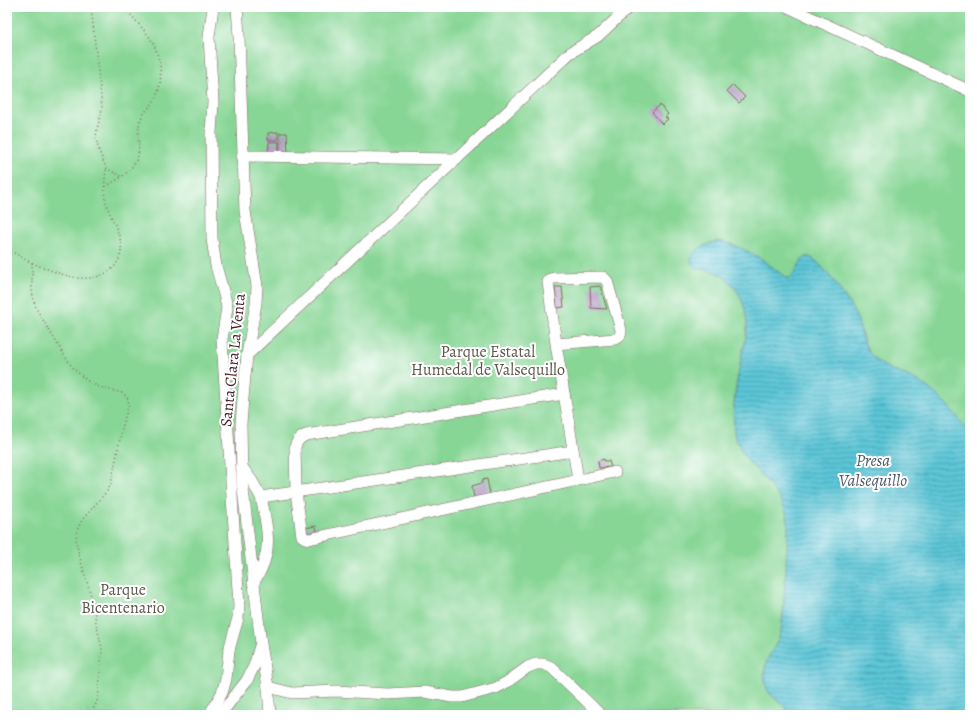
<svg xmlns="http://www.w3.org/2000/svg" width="977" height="722" font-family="Alegreya,serif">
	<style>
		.park { fill: #87d695; stroke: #687a60 }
		.water { fill: url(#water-rules); stroke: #537281 }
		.building { fill: url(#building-back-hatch) }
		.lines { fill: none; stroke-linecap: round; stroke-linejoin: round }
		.minor-casing { stroke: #866667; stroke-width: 12 }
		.path { stroke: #866667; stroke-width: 1.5; stroke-dasharray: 1 3; stroke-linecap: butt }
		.minor { stroke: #fff; stroke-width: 11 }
		.labels { text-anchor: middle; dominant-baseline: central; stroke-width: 4; stroke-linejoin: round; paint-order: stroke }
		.park-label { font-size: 16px; fill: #5c564b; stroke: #fff }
		.street-label { font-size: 16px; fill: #4a1f2b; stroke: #fff }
		.water-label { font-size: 17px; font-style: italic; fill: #505967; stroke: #fff }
	</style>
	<defs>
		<pattern id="water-rules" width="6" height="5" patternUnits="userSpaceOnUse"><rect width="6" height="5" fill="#5cc6d7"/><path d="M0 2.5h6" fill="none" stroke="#4ea0af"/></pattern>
		<pattern id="building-back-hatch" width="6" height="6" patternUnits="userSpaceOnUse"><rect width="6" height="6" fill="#b9a0c9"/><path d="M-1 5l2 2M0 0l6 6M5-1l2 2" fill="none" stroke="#9882a3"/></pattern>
	</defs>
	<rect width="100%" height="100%" fill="#fff"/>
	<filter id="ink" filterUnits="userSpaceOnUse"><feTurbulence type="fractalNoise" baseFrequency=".025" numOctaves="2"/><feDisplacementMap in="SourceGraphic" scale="8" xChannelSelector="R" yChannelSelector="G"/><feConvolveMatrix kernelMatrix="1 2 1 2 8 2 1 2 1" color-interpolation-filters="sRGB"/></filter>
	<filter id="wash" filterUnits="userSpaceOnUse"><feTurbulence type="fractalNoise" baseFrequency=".012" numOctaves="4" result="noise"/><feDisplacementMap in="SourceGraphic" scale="16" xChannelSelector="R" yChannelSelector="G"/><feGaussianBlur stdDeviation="0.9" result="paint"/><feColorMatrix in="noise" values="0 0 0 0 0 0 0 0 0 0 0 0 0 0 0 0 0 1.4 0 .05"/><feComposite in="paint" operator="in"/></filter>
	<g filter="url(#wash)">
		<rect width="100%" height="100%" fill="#f6ebd7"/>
		<rect class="park" x="7" y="7" width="963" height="708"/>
		<path class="water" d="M717,241C734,243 752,253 766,262C773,267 779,273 786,278H790C796,274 801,255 809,257C822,260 854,308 858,321C862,333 863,345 871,355C882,369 901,372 916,380C938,392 955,413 970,433V715H788C784,697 769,703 765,682C761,660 776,650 781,631C782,626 782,619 783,613C784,598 785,583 786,568C786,553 788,538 788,523C786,490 747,470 736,440C734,436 734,430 734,425C732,401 738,377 742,353C744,345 747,335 747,326C747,304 735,278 712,271C707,270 696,269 693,265C683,253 709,243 717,241Z"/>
		<g id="blocks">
			<g class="building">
				<polygon points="733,85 745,97 739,103 727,91"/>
				<polygon points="660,105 668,114 665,117 668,119 662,124 652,112"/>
				<polygon points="278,132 278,140 268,140 268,133"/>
				<polygon points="280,133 287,133 288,153 280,153"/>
				<polygon points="269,142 279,142 278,153 268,153"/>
				<polygon points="600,286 607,309 591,308 590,287"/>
				<polygon points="555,287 562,287 564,307 557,308"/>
				<polygon points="604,459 604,461 609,461 611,467 599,468 598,461"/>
				<polygon points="487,479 490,495 474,498 472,486 482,483 482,480"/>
				<polygon points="316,526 318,535 306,537 305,528"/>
			</g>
		</g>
	</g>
	<g filter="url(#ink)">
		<use href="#blocks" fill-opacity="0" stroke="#866667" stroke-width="1"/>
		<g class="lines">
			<g class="minor-casing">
				<g id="minor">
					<polyline points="237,7 239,36 245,211 257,286 256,303 247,355 243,398 241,424 242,481 261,644 268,687 270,715"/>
					<polyline points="788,7 970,91"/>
					<polyline points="242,156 457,159"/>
					<path d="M556,344L615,339C620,337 621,335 621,330L607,281L603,277L554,278L550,279L548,282L556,344L578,480"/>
					<polyline points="247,355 570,53 598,36 629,7"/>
					<path d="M564,394L306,435C299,438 297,441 295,447L296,492L302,536L305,538L309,539L615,472"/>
					<polyline points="242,467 252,481 261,497 573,451"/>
					<path d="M253,583C274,554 268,529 261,497"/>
					<polyline points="268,687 292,693 336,691 388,694 425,692 452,697 462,697 496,688 507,682 528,667 536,664 543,664 551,667 601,715"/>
					<polyline points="209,715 222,693 226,679 229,650 238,618 239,606 222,339 227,308 225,298 216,266 212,239 211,133 213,102 209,37 213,7"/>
					<polyline points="220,715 247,680 254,666 260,646"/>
				</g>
			</g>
			<g class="path">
				<path d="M91,7L102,107C101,115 99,121 97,129C94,143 101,155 106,168L122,177L105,187"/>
				<path d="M123,176C148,154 134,147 140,121C143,112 151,107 155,99C164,82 161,59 153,43C147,32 132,17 124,7"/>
				<polyline points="7,249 32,263 32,287 33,298 36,308 61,350 72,367 86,380 99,387 122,393 127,397 129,404 123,424 111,484 107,491 82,520 77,530 76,541 79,555 93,602 96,623 102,648 99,691 97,702 90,715"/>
				<path d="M32,263C59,273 88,289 113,268C120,261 122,252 121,243C118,229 110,216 106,203C103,192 105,180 106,169"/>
			</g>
			<use href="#minor" class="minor"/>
		</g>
	</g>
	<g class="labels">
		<g class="park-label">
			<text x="488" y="352">Parque Estatal<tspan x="488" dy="18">Humedal de Valsequillo</tspan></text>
			<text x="123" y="590">Parque<tspan x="123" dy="18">Bicentenario</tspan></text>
		</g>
		<g class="street-label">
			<text transform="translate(233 360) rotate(-84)">Santa Clara La Venta</text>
		</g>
		<g class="water-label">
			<text x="873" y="460">Presa<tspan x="873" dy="20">Valsequillo</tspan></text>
		</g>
	</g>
	<rect width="977" height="722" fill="none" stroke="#fff" stroke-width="24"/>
</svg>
